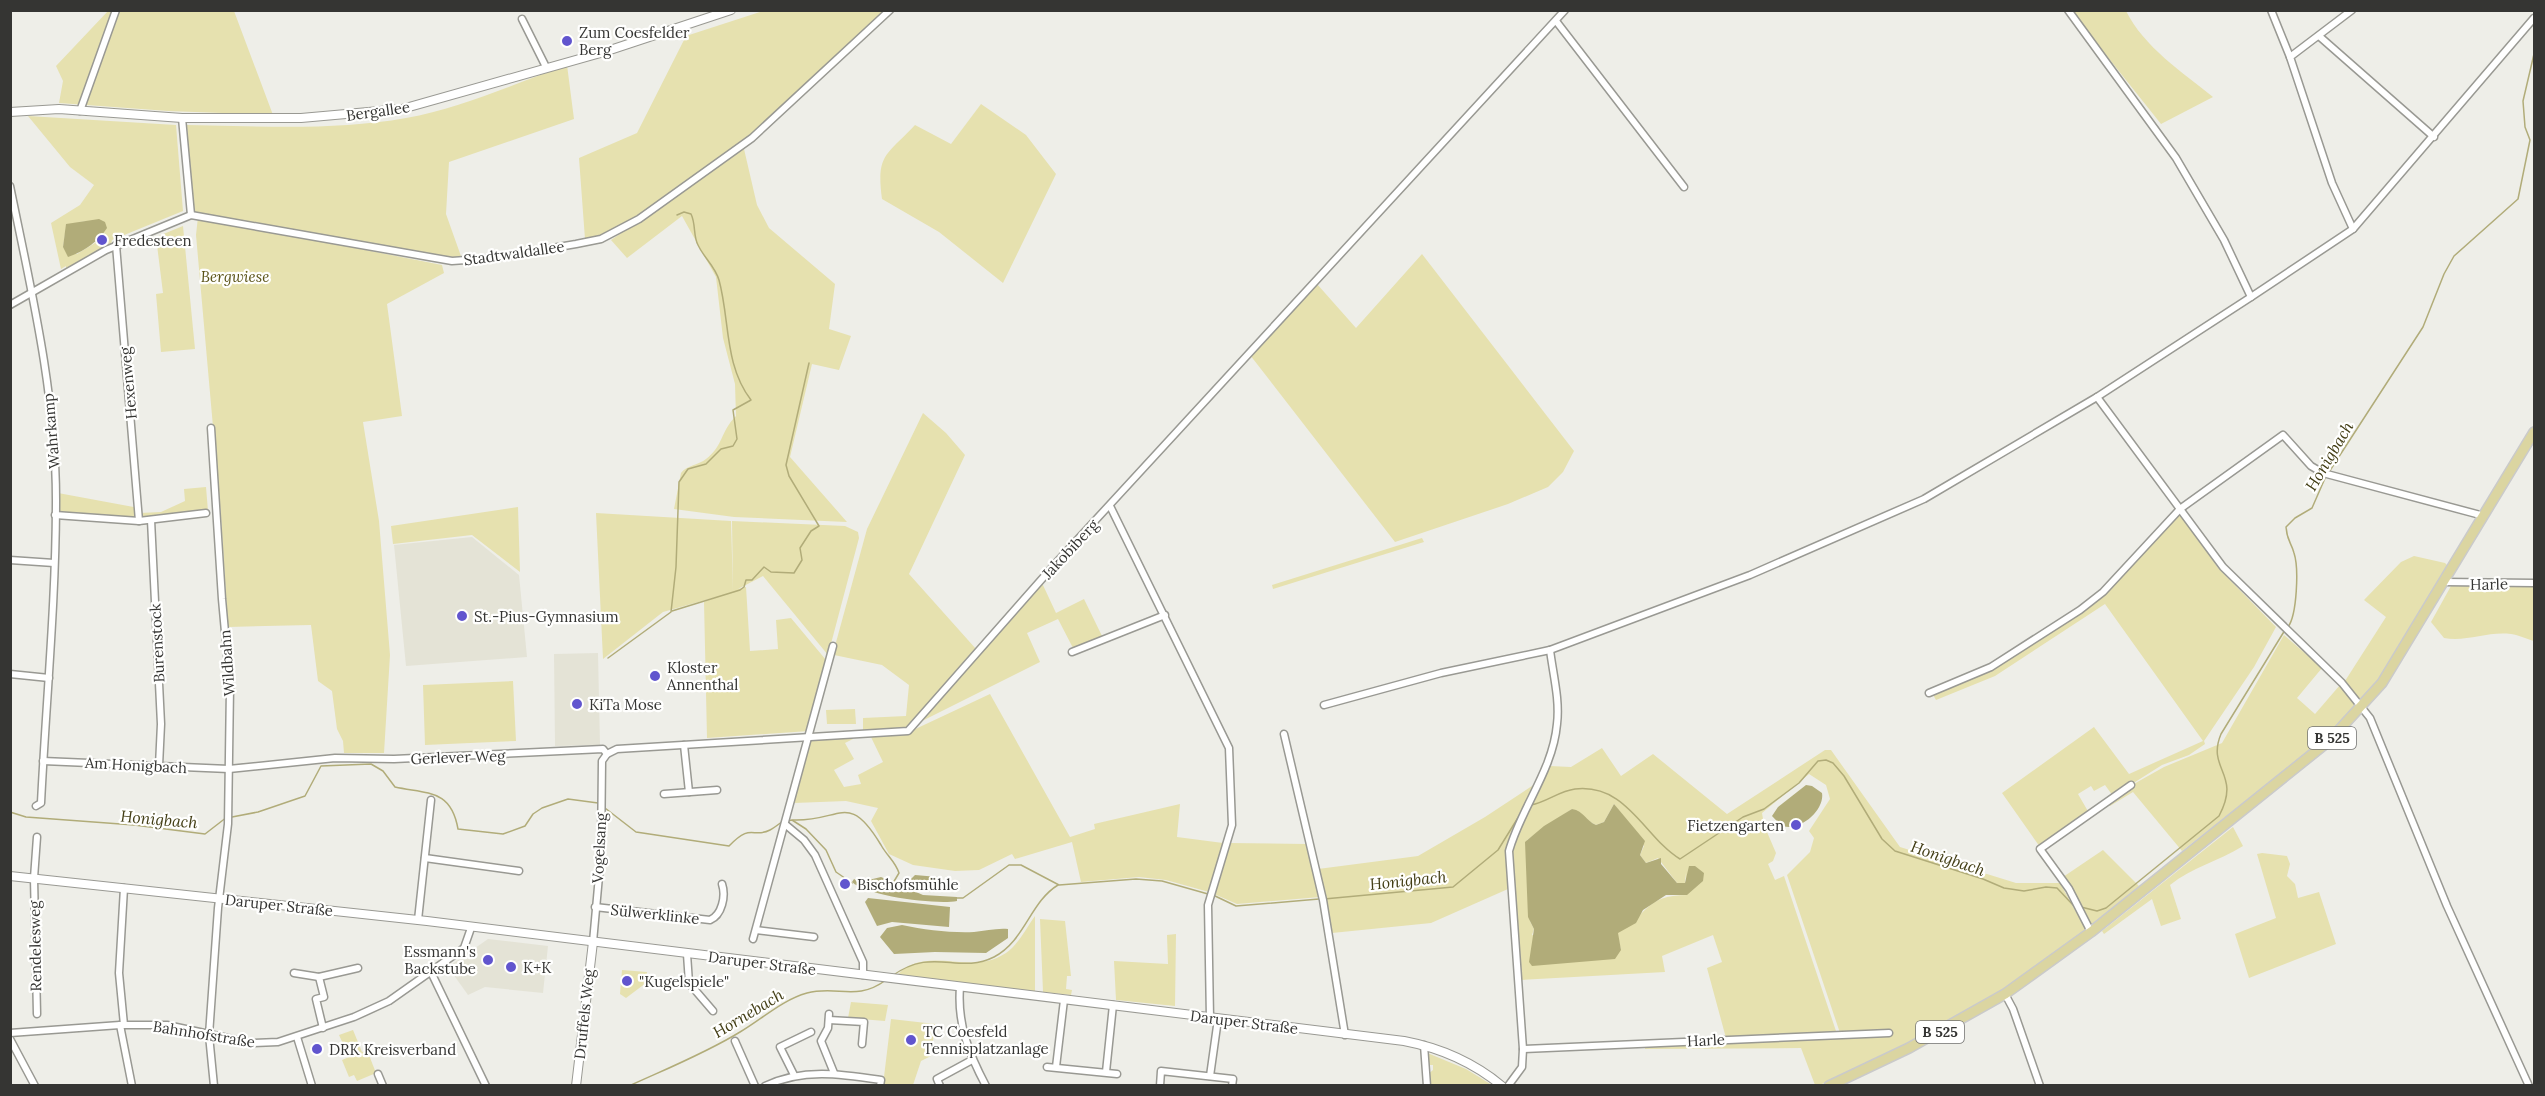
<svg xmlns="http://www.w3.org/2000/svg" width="2545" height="1096" font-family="Lora,serif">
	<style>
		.built { fill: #e4e3d6 }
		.green { fill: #e6e1af; fill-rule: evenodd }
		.water { fill: #b1ac79 }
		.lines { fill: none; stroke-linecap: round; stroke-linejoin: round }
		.stream { stroke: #b1ac79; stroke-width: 1.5 }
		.minor-casing { stroke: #999993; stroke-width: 9 }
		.tertiary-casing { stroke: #999993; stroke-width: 10 }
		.primary-casing { stroke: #cacaca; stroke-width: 12 }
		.minor { stroke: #fff; stroke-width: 6 }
		.tertiary { stroke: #fff; stroke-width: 8 }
		.primary { stroke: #dbd5a1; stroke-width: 9 }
		.poi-dot { fill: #6155ce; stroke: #fffffe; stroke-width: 2 }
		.labels { text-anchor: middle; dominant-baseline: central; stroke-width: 4.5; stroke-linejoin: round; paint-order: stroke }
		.shield { fill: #fffffe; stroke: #727270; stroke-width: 1.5 }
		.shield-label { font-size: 14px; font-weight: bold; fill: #353533 }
		.poi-label { font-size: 15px; fill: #353533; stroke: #fffffe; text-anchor: start }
		.street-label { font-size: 15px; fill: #353533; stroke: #fffffe }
		.park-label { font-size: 15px; font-style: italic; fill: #5a5317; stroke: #fffffe }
		.water-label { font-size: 16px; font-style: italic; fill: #423d14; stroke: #fffffe }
	</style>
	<rect width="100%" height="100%" fill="#eeeee8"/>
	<g class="built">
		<polygon points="472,537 519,575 527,657 406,666 394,545"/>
		<polygon points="598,653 600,745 555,746 554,654"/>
		<polygon points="488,939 548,946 543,993 485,987 468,995 448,967"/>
	</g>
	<g class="green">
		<polygon points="108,11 234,11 273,115 168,111 59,103 63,81 56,66"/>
		<polygon points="763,11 885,11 741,144 639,217 606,234 585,239 579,158 637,133 686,36"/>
		<path d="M2071,11H2126C2144,47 2182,72 2213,97L2161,124Z"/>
		<path d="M567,65L574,119L449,162L446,214L462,259L431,258L192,212L187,125C260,126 334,131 406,118C461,108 514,84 567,65Z"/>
		<path d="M981,104L1026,135L1056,174L1003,283L939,232L882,199C876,154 886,156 915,125L951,144Z"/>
		<path d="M28,116L176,125L183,211L112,240L111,245L66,270V266L61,269L51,223L80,205L94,185L70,167ZM94,221L95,243L77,254L63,247L65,234L79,222Z"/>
		<path d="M744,149L757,205L769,228L835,284L829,329L851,336L839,370L812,364L790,457L847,522L734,517L674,509L681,473C687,465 699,465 706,459C724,445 720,432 736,416L735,384L723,338L716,277L682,216L627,258L611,240Z"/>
		<polygon points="198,217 442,265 444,273 387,304 402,416 363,422 379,521 390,655 384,753 344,753 343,741 337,729 332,691 318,681 311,625 228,627 221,517 196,235"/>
		<polygon points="183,226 195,349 161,352 156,294 163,293 156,237"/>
		<polygon points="1422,254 1574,451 1563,472 1548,487 1508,504 1395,542 1250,355 1317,284 1356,328"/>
		<polygon points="923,413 946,433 965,455 909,574 976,649 907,729 863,730 863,718 906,716 909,685 882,665 834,655 835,646 867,529"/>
		<polygon points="206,487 208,511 153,519 57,512 58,493 139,508 140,513 161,512 185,501 184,489"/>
		<polygon points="518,507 520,572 472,535 393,544 391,526"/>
		<polygon points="2179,511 2218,568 2276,627 2254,667 2204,741 2205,744 2189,755 2162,765 2113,796 2105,785 2094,791 2091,786 2078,794 2089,813 2040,847 2002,793 2094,727 2129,774 2203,741 2105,604 1995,676 1936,700 1932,693 1991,670 2047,635 2105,592"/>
		<polygon points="596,513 731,521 733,592 732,521 845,526 858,532 859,538 828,655 763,576 738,589 746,587 750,651 778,649 776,620 791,618 826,660 809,731 707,738 704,602 716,597 663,612 603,659"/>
		<polygon points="1422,538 1424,542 1273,589 1272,585"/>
		<polygon points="2414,556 2445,563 2449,567 2379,680 2362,702 2345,681 2386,617 2364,600 2401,562"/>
		<polygon points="1042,583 1056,613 1084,599 1102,636 1073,648 1058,619 1027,633 1040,662 920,722"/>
		<path d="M2451,586H2534V641C2527,639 2519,635 2511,634C2488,631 2467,642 2444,638L2431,622Z"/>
		<polygon points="2284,635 2322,668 2297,698 2315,714 2340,685 2359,707 2328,737 2182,851 2133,792 2110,806 2108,803 2132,785 2164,767 2222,743"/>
		<polygon points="513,681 516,741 425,745 423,685"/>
		<polygon points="990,694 1070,837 1095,829 1094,824 1180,804 1177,837 1223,843 1209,892 1166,880 1139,877 1081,882 1072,842 1015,859 1012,854 979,870 955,871 913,865 889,854 871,821 878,808 846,801 794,803 811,738 852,736 853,739 845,743 854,759 834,770 844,787 861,784 858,775 883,762 870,735 909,732"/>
		<polygon points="855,709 856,724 827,724 826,710"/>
		<path d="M1602,748L1621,776L1653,754L1727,814L1825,750H1831L1900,847L2016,883H2060L2086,930L2001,993L1955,1020L1820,1085H1815L1801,1048L1645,1049V1046L1892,1035V1031L1840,1033L1787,875L1810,852L1814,838L1809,831L1830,799L1826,785L1809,774L1762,813L1764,825L1776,853L1773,861L1768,864L1775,880L1784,876L1837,1034L1726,1038L1707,968L1722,962L1713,935L1662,956L1665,972L1520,980L1510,852C1519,822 1538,795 1550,766L1571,767ZM1614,804L1644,846L1640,855L1646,863L1658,858L1677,883H1685V873L1687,895C1644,895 1649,915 1617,933L1621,950L1532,935L1534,929L1530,921L1527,840L1572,809C1582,814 1587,821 1596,825L1604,822Z"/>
		<polygon points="1535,784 1510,835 1507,850 1508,889 1431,923 1332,933 1318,869 1418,856 1485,817"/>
		<path d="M2233,827L2243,846C2219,861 2192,867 2170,885L2181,919L2161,926L2152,899L2104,934L2102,931Z"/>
		<polygon points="1229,843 1306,844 1320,897 1237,904 1214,894"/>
		<polygon points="2103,850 2139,886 2090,928 2063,877"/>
		<polygon points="2262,853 2287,856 2290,864 2287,876 2295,884 2298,898 2319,892 2336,944 2249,978 2235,934 2276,918 2257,854"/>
		<path d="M1035,916V992L896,976C900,972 906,967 911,965C942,952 974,974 1006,953C1018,945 1027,927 1035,916Z"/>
		<polygon points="1040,919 1065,921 1071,976 1067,976 1066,989 1072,990 1071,995 1043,992"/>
		<polygon points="1176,934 1175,1006 1116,1000 1114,961 1168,964 1167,935"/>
		<polygon points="622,970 647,972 646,983 626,998 620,994"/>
		<polygon points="851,1002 888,1005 885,1021 848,1018"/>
		<polygon points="891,1019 935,1024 931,1056 921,1061 913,1085 883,1085"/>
		<polygon points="353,1030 362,1052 367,1050 376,1073 357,1081 354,1075 349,1077 342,1060 349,1057 339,1035"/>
		<polygon points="1425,1052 1466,1069 1492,1085 1428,1085 1427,1075 1433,1070 1433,1065 1426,1065"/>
	</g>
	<g class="water">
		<path d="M99,219L105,222L107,228C98,242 83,252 68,257L63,247L66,224Z"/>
		<path d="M1806,785L1812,786L1822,793C1825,810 1800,832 1783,826C1779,824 1776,820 1772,816L1778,807Z"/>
		<path d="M1614,804L1645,841L1640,855L1646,863L1661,858V864L1677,883H1685L1689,866H1695L1704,873L1703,881L1687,895H1666L1643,910L1636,923L1618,933L1621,950L1615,959L1532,966L1529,962L1534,929L1528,917L1525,842L1544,826L1572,809C1584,811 1586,821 1596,825L1604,822Z"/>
		<polygon points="915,875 938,877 937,892 917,891 910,886 910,880"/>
		<path d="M881,877L923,895L957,897V901C936,905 867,896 852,882L854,879L860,882Z"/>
		<polygon points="868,898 950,907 949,927 892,922 877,926 865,902"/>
		<path d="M902,925C925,930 951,933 974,932C986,931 996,928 1008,929V938L986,953L935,952L894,954L880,937L887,928Z"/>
	</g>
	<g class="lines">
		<g class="stream">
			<polyline points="2329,472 2423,327 2444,274 2454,256 2518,199 2530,140 2525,127 2523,101 2534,54"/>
			<polyline points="672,611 740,590 744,587 746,580 752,580 764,567 771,572 794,573 802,560 800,548 811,531 819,526 789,476 786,465 809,363"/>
			<path d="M2288,627C2297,615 2299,568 2294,553C2291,542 2287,541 2286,527L2295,518L2312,508L2326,476"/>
			<path d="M608,658L671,612L676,567L679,482L688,469L706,464L721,449L733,446L737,439L733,410L751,400C724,365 730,320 719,280C715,266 704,258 698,245C693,236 696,224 691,214L684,212L677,215"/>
			<path d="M1531,805C1547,802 1559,791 1575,789C1627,783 1644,837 1680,859L1743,817L1764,809L1799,783L1818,761L1826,760L1833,763L1844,776L1882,839L1895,851L1983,879L2004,888L2024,891L2046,887L2057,888L2073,905"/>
			<path d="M605,808L636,832L729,846C752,822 752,839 770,830C774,828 779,824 783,821"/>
			<polyline points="10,812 26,817 134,825 205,834 227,817"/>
			<path d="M232,817L258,812L305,796L321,766L371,764L383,771L395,787C428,794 451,789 458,829L503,834L525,826L533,814L542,808L568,799L598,803"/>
			<path d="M793,820C841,822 848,790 881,845C887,856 895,861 899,873L893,883"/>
			<polyline points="787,821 792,820 806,829 826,850 836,872 852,883"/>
			<polyline points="1213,895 1236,906 1319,899"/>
			<polyline points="957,898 963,898 1009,865 1021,865 1059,885 1136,879 1162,881 1208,894"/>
			<polyline points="1324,899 1453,887 1498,850 1524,808"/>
			<path d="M2081,907L2097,911L2106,908L2219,816C2242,773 2206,770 2221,734L2285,630"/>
			<path d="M892,976C933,946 958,975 994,957C1025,941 1030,902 1058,885"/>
			<path d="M629,1086C666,1069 706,1053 740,1032C762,1019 782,1000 807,993C838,985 856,1002 886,980"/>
		</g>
		<g class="minor-casing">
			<g id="minor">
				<polyline points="2068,10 2176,158 2224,240 2251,297 2097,397"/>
				<polyline points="2271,10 2290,57"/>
				<polyline points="2352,10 2290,57 2332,183 2353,229"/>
				<polyline points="522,19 546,67"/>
				<polyline points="1556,21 1684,187"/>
				<polyline points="2319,36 2434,137"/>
				<polyline points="80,111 116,10"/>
				<polyline points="182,118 191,215"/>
				<path d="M10,186C31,289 56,394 56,500C56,601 46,702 41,803L36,806"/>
				<polyline points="116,245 139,521"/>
				<polyline points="2251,297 2353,229 2534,18"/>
				<polyline points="10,305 106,250 191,215 452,261 494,258 576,244 601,239 639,219 752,138 890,10"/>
				<polyline points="211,428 222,599 230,687 228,824 218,908 209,1035 214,1086"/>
				<polyline points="1110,506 1229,748 1232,825 1208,905 1210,1018"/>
				<polyline points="55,515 139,521 206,513"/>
				<polyline points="151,520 161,724 159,766"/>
				<polyline points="10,560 54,563"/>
				<polyline points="2444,582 2534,583"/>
				<polyline points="1072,652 1165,615"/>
				<polyline points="10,674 49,678"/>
				<polyline points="1929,693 1991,667 2080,610 2103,592 2180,509 2283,435 2311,466 2323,473 2484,516"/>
				<polyline points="1324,705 1441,673 1550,650 1750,575 1924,499 2097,397 2223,567 2342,683 2370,718 2447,906 2529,1086"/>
				<polyline points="1284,734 1323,900 1345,1035"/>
				<polyline points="684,745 689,792"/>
				<polyline points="43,761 229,769 335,758 394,759 603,749 607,754 617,749 908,731 1056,563 1565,10"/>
				<polyline points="664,794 717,790"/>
				<polyline points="786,825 804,840 815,855 863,962 863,975"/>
				<polyline points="425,858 519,871"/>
				<polyline points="124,888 119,973 124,1025"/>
				<path d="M595,907L710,920C722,915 726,896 722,884"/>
				<polyline points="418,920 431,800"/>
				<polyline points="756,930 814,937"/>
				<polyline points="2091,932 2069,889 2040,849 2131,785"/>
				<polyline points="753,939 833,646"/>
				<polyline points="593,942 601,854 602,761 607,754"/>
				<polyline points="687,954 689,983 713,1011"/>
				<polyline points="431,972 486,1086"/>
				<polyline points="294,973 319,977 358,968"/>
				<polyline points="319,977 324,997 316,999 323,1028"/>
				<path d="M960,987C957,1024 969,1054 986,1086"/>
				<polyline points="2005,994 2013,1009 2040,1086"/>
				<polyline points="37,1014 34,878 37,837"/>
				<polyline points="829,1014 828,1028 821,1041 834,1073"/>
				<polyline points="829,1020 864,1022 862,1044"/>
				<polyline points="120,1025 132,1086"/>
				<polyline points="10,1033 120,1025 167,1025 251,1043 278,1042 354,1017 389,1001 464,948 471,928"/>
				<polyline points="297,1037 312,1086"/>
				<polyline points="10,1039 35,1086"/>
				<polyline points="735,1041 755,1086"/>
				<polyline points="1424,1045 1427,1086"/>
				<polyline points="1523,1049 1889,1033"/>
				<polyline points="1047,1067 1117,1074"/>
				<polyline points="1056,1067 1064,1000"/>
				<polyline points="1106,1072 1113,1005"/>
				<polyline points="378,1074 383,1086"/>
				<polyline points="794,1075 780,1047 811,1032"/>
				<polyline points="1210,1076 1218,1019"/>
				<path d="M765,1086C803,1068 841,1074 881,1080L880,1086"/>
				<polyline points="940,1086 937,1079 972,1060"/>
				<polyline points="1160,1086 1161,1071 1233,1079 1232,1086"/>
				<path d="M1508,1086L1522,1067L1523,1049L1509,851C1521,808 1553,770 1557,724C1560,700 1553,674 1550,650"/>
			</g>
		</g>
		<g class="tertiary-casing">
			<g id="tertiary">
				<polyline points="10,112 59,109 182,118 301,118 402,109 604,52 731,10"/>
				<path d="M10,876L427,921L1404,1041C1441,1048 1473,1062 1502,1086"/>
				<polyline points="576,1086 593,942"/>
			</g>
		</g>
		<g class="primary-casing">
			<polyline id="primary" points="1829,1086 1909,1048 2005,994 2091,932 2330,740 2382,683 2534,432"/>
		</g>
		<use href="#minor" class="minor"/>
		<use href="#tertiary" class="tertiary"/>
		<use href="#primary" class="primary"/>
	</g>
	<g class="poi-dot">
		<circle cx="567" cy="41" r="6"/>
		<circle cx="102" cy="240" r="6"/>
		<circle cx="462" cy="616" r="6"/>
		<circle cx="655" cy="676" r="6"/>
		<circle cx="577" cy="704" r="6"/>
		<circle cx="1796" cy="825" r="6"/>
		<circle cx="845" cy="884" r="6"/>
		<circle cx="488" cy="960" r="6"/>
		<circle cx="511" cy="967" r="6"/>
		<circle cx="627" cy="981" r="6"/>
		<circle cx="911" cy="1040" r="6"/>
		<circle cx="317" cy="1049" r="6"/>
	</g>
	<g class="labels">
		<g class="shield">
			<rect x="2308" y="727" width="48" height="22" rx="4.5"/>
			<rect x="1916" y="1021" width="48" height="22" rx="4.5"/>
		</g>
		<g class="shield-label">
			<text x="2332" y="738">B 525</text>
			<text x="1940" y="1032">B 525</text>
		</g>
		<g class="poi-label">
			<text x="579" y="32">Zum Coesfelder<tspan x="579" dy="17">Berg</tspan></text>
			<text x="114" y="240">Fredesteen</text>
			<text x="474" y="616">St.-Pius-Gymnasium</text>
			<text x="667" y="667">Kloster<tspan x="667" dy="17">Annenthal</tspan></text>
			<text x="589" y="704">KiTa Mose</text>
			<text x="1784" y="825" text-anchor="end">Fietzengarten</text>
			<text x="857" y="884">Bischofsmühle</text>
			<text x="476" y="951" text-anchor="end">Essmann's<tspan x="476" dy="17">Backstube</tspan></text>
			<text x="523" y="967">K+K</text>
			<text x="639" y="981">"Kugelspiele"</text>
			<text x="923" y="1031">TC Coesfeld<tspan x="923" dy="17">Tennisplatzanlage</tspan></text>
			<text x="329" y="1049">DRK Kreisverband</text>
		</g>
		<g class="street-label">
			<text transform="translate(378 111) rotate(-8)">Bergallee</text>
			<text transform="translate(514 253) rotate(-8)">Stadtwaldallee</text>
			<text transform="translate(128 383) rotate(-95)">Hexenweg</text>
			<text transform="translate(51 431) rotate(-95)">Wahrkamp</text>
			<text transform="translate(1070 549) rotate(-47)">Jakobiberg</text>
			<text transform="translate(2489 584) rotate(-1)">Harle</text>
			<text transform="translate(157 643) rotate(-93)">Burenstock</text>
			<text transform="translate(227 663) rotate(-94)">Wildbahn</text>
			<text transform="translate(458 757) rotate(-2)">Gerlever Weg</text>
			<text transform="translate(136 765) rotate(3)">Am Honigbach</text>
			<text transform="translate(599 848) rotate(-87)">Vogelsang</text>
			<text transform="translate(279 905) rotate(6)">Daruper Straße</text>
			<text transform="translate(655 914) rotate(6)">Sülwerklinke</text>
			<text transform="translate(35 946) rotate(-91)">Rendelesweg</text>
			<text transform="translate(762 963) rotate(7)">Daruper Straße</text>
			<text transform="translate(584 1014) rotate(-84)">Druffels Weg</text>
			<text transform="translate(1244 1022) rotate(7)">Daruper Straße</text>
			<text transform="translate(204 1034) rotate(9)">Bahnhofstraße</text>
			<text transform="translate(1706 1040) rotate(-3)">Harle</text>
		</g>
		<g class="park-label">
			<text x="235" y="276">Bergwiese</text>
		</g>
		<g class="water-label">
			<text transform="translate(2329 456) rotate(-59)">Honigbach</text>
			<text transform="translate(159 819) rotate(5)">Honigbach</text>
			<text transform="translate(1948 858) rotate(19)">Honigbach</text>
			<text transform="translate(1408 880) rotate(-6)">Honigbach</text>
			<text transform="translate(748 1013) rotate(-31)">Hornebach</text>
		</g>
	</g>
	<rect width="2545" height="1096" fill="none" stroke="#353533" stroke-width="24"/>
</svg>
